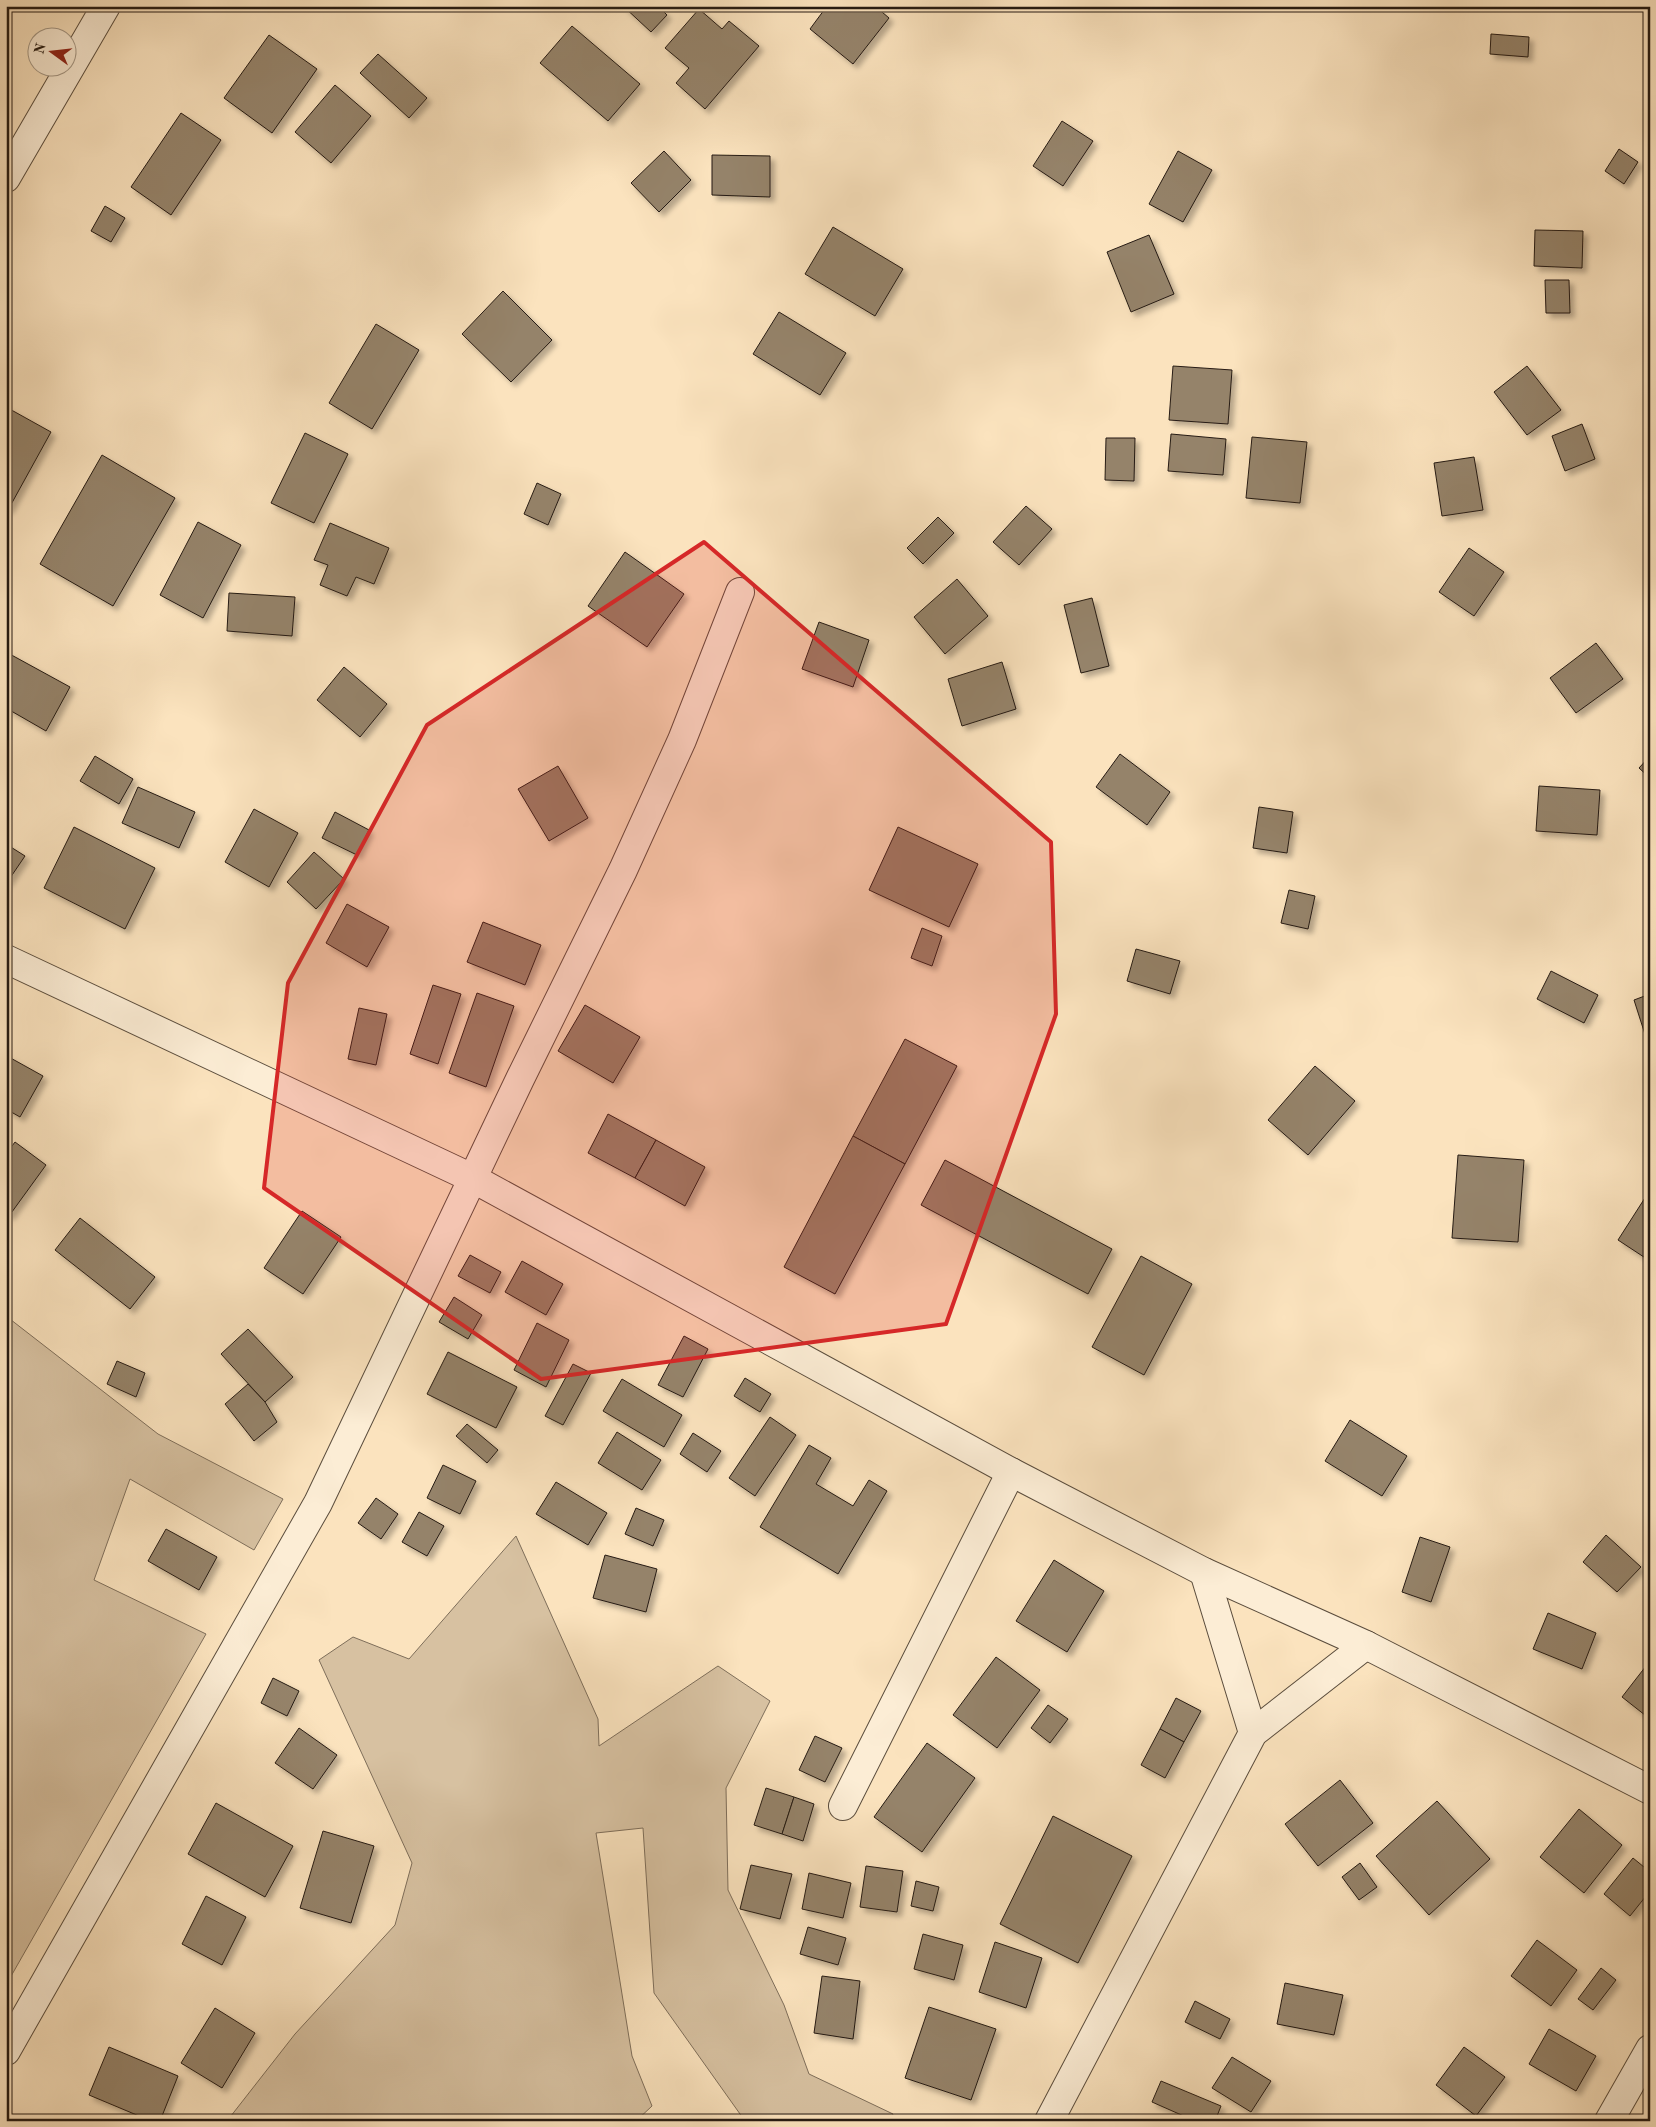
<svg xmlns="http://www.w3.org/2000/svg" width="1656" height="2127" font-family="'Old Standard TT',serif">
	<style>
		.green { fill: #d7c1a1; stroke: #7e6e5a }
		.building { fill: #95836b; stroke: #261b12; filter: url(#shadow) }
		.lines { fill: none; stroke-linecap: round; stroke-linejoin: round }
		.minor-casing { stroke: #5b4d3d; stroke-width: 30 }
		.minor { stroke: #fcedd5; stroke-width: 28 }
		.marked { fill: #d62828; fill-opacity: 0.2; stroke: #d62828; stroke-width: 4; stroke-linejoin: round }
	</style>
	<defs>
		<filter id="shadow"><feDropShadow dx="4.5" dy="4.5" stdDeviation="2.5" flood-color="#0004"/></filter>
	</defs>
	<rect width="100%" height="100%" fill="#fbe3be"/>
	<filter id="stains"><feTurbulence type="fractalNoise" baseFrequency=".004" numOctaves="4"/><feColorMatrix values="0 0 0 0 .2 0 0 0 0 .09 0 0 0 0 .02 0 0 0 .5 -.17"/></filter>
	<radialGradient id="worn" r=".72"><stop offset=".6" stop-color="#630" stop-opacity="0"/><stop offset="1" stop-color="#630" stop-opacity=".3"/></radialGradient>
	<g class="green">
		<polygon points="6,1316 158,1434 283,1499 254,1550 130,1479 94,1580 206,1634 6,1985"/>
		<polygon points="516,1536 598,1719 599,1746 718,1666 770,1701 726,1788 728,1890 784,2005 809,2074 893,2114 890,2121 745,2121 654,1993 643,1828 596,1833 632,2056 652,2106 636,2121 227,2121 295,2034 395,1925 412,1863 319,1660 353,1637 409,1659"/>
	</g>
	<g class="building">
		<polygon points="623,6 658,6 667,15 651,32"/>
		<polygon points="827,6 875,6 889,18 853,64 810,29"/>
		<polygon points="699,9 722,29 729,21 759,46 705,109 676,83 689,68 665,48"/>
		<polygon points="572,26 640,84 608,121 540,63"/>
		<polygon points="1491,34 1529,37 1528,57 1490,54"/>
		<polygon points="269,35 317,69 272,133 224,98"/>
		<polygon points="378,54 427,98 409,118 360,73"/>
		<polygon points="335,85 371,116 331,163 295,132"/>
		<polygon points="181,113 221,140 171,215 131,187"/>
		<polygon points="1062,121 1093,141 1063,186 1033,166"/>
		<polygon points="1619,149 1638,162 1624,184 1605,171"/>
		<polygon points="664,151 691,180 659,212 631,183"/>
		<polygon points="1178,151 1212,170 1183,222 1149,204"/>
		<polygon points="712,155 770,156 770,197 712,195"/>
		<polygon points="105,206 125,218 111,242 91,231"/>
		<polygon points="833,227 903,269 875,316 805,274"/>
		<polygon points="1535,230 1583,231 1582,268 1534,266"/>
		<polygon points="1149,235 1174,294 1131,312 1107,252"/>
		<polygon points="1545,280 1569,280 1570,313 1546,313"/>
		<polygon points="503,291 552,340 511,382 462,334"/>
		<polygon points="779,312 846,353 820,395 753,354"/>
		<polygon points="376,324 419,350 372,429 329,403"/>
		<polygon points="1173,366 1232,370 1228,424 1169,420"/>
		<polygon points="1527,366 1561,410 1527,435 1494,392"/>
		<polygon points="6,407 51,432 8,510 6,509"/>
		<polygon points="1582,424 1595,459 1565,471 1552,436"/>
		<polygon points="305,433 348,454 314,523 271,503"/>
		<polygon points="1171,434 1226,439 1223,475 1168,471"/>
		<polygon points="1252,437 1307,442 1300,503 1246,498"/>
		<polygon points="1106,438 1135,438 1134,481 1105,480"/>
		<polygon points="102,455 175,498 113,606 40,564"/>
		<polygon points="1474,457 1483,510 1442,516 1434,463"/>
		<polygon points="537,483 561,494 548,525 524,514"/>
		<polygon points="1026,506 1052,529 1019,565 993,542"/>
		<polygon points="938,517 954,533 923,564 907,548"/>
		<polygon points="198,522 241,545 203,618 160,595"/>
		<polygon points="330,523 389,548 374,584 356,577 347,596 320,585 328,565 314,560"/>
		<polygon points="1469,548 1504,572 1474,616 1439,592"/>
		<polygon points="625,552 684,594 647,647 588,606"/>
		<polygon points="957,579 988,616 945,654 914,617"/>
		<polygon points="229,593 295,597 292,636 227,631"/>
		<polygon points="1092,598 1109,666 1081,673 1064,605"/>
		<polygon points="819,622 869,640 853,687 802,669"/>
		<polygon points="1596,643 1623,679 1576,713 1550,678"/>
		<polygon points="6,652 70,687 46,731 6,708"/>
		<polygon points="1002,662 1016,709 962,726 948,679"/>
		<polygon points="344,667 387,704 360,737 317,700"/>
		<polygon points="1120,754 1170,792 1147,825 1096,787"/>
		<polygon points="95,756 133,779 119,804 80,781"/>
		<polygon points="1650,756 1650,778 1639,768"/>
		<polygon points="558,766 588,818 549,841 518,789"/>
		<polygon points="1539,786 1600,790 1597,835 1536,831"/>
		<polygon points="138,787 195,812 179,848 122,823"/>
		<polygon points="1259,807 1293,812 1287,853 1253,848"/>
		<polygon points="254,809 298,833 269,887 225,862"/>
		<polygon points="335,812 369,830 357,855 322,838"/>
		<polygon points="74,827 155,868 125,929 44,888"/>
		<polygon points="898,827 978,864 949,927 869,890"/>
		<polygon points="6,844 25,856 6,884"/>
		<polygon points="314,852 344,879 316,909 287,882"/>
		<polygon points="1289,890 1315,896 1308,929 1281,923"/>
		<polygon points="347,904 389,927 367,967 326,943"/>
		<polygon points="483,922 541,945 525,985 467,962"/>
		<polygon points="922,928 942,936 932,966 911,958"/>
		<polygon points="1136,949 1180,961 1170,994 1127,981"/>
		<polygon points="1551,971 1598,995 1584,1023 1537,999"/>
		<polygon points="433,985 461,994 438,1064 410,1054"/>
		<polygon points="477,993 514,1006 486,1087 449,1073"/>
		<polygon points="1650,994 1650,1050 1634,1000"/>
		<polygon points="585,1005 640,1037 613,1083 558,1051"/>
		<polygon points="359,1008 387,1014 376,1065 348,1059"/>
		<polygon points="905,1039 957,1066 905,1164 853,1136"/>
		<polygon points="7,1056 43,1076 20,1117 6,1109"/>
		<polygon points="1315,1066 1355,1101 1308,1155 1268,1120"/>
		<polygon points="608,1114 656,1140 635,1178 588,1153"/>
		<polygon points="853,1136 905,1164 835,1294 784,1267"/>
		<polygon points="656,1140 705,1167 685,1206 635,1178"/>
		<polygon points="15,1142 46,1165 9,1216 6,1214 6,1154"/>
		<polygon points="1458,1155 1524,1160 1518,1242 1452,1238"/>
		<polygon points="945,1160 1112,1249 1088,1294 921,1205"/>
		<polygon points="1650,1190 1650,1261 1618,1240"/>
		<polygon points="302,1211 341,1237 303,1294 264,1268"/>
		<polygon points="80,1218 155,1277 130,1309 55,1250"/>
		<polygon points="470,1255 501,1272 490,1293 458,1276"/>
		<polygon points="1141,1256 1192,1284 1144,1375 1092,1347"/>
		<polygon points="522,1261 563,1284 546,1315 505,1292"/>
		<polygon points="454,1297 482,1315 468,1339 439,1322"/>
		<polygon points="537,1323 569,1340 546,1387 514,1370"/>
		<polygon points="248,1329 293,1377 265,1402 221,1354"/>
		<polygon points="684,1336 708,1349 683,1397 658,1385"/>
		<polygon points="448,1352 517,1387 496,1428 427,1394"/>
		<polygon points="117,1361 145,1373 136,1397 107,1384"/>
		<polygon points="573,1364 591,1373 563,1425 545,1416"/>
		<polygon points="745,1378 771,1394 760,1412 734,1396"/>
		<polygon points="622,1379 682,1415 664,1447 603,1411"/>
		<polygon points="248,1384 265,1402 277,1422 254,1441 225,1404"/>
		<polygon points="770,1417 796,1435 755,1496 729,1478"/>
		<polygon points="1350,1420 1407,1456 1382,1496 1325,1461"/>
		<polygon points="467,1424 498,1450 487,1463 456,1436"/>
		<polygon points="617,1432 661,1460 642,1490 598,1463"/>
		<polygon points="693,1433 721,1451 707,1472 680,1454"/>
		<polygon points="809,1445 831,1458 816,1484 853,1506 869,1480 887,1491 838,1574 760,1527"/>
		<polygon points="443,1465 476,1481 460,1514 427,1498"/>
		<polygon points="556,1482 607,1513 588,1545 536,1514"/>
		<polygon points="376,1498 398,1514 381,1539 358,1523"/>
		<polygon points="636,1508 664,1520 653,1546 625,1534"/>
		<polygon points="419,1512 444,1526 427,1556 402,1542"/>
		<polygon points="166,1529 217,1557 199,1590 148,1561"/>
		<polygon points="1606,1535 1641,1567 1617,1592 1583,1562"/>
		<polygon points="1420,1537 1450,1547 1431,1602 1402,1592"/>
		<polygon points="605,1555 657,1569 646,1612 593,1598"/>
		<polygon points="1054,1560 1104,1591 1067,1652 1016,1621"/>
		<polygon points="1548,1613 1596,1633 1582,1669 1533,1649"/>
		<polygon points="996,1657 1040,1690 997,1748 953,1715"/>
		<polygon points="1646,1666 1650,1669 1650,1719 1622,1697"/>
		<polygon points="273,1678 299,1691 287,1716 261,1703"/>
		<polygon points="1176,1698 1201,1711 1184,1742 1160,1729"/>
		<polygon points="1048,1705 1068,1719 1050,1743 1031,1728"/>
		<polygon points="299,1728 337,1755 313,1789 275,1763"/>
		<polygon points="1160,1729 1184,1742 1165,1778 1141,1765"/>
		<polygon points="815,1736 842,1748 825,1782 799,1770"/>
		<polygon points="927,1743 975,1778 922,1852 874,1817"/>
		<polygon points="1340,1780 1373,1823 1318,1866 1285,1824"/>
		<polygon points="766,1788 794,1797 782,1834 754,1825"/>
		<polygon points="794,1797 814,1804 803,1841 782,1834"/>
		<polygon points="1437,1801 1490,1859 1429,1915 1376,1856"/>
		<polygon points="216,1803 293,1846 265,1897 188,1854"/>
		<polygon points="1579,1809 1622,1845 1584,1893 1540,1857"/>
		<polygon points="1053,1816 1132,1856 1078,1963 1000,1924"/>
		<polygon points="323,1831 374,1846 351,1923 300,1908"/>
		<polygon points="1633,1858 1650,1872 1650,1891 1630,1916 1604,1894"/>
		<polygon points="1360,1863 1377,1887 1359,1900 1342,1877"/>
		<polygon points="751,1865 792,1874 780,1919 740,1909"/>
		<polygon points="866,1866 903,1871 897,1912 860,1907"/>
		<polygon points="809,1873 851,1883 843,1918 802,1909"/>
		<polygon points="916,1881 939,1887 933,1911 911,1906"/>
		<polygon points="206,1896 246,1917 222,1965 182,1944"/>
		<polygon points="808,1927 846,1938 838,1965 800,1954"/>
		<polygon points="923,1934 963,1945 954,1980 914,1969"/>
		<polygon points="1537,1940 1577,1970 1551,2006 1511,1976"/>
		<polygon points="995,1942 1042,1958 1026,2008 979,1992"/>
		<polygon points="1601,1968 1616,1980 1593,2010 1578,1999"/>
		<polygon points="822,1976 860,1981 853,2039 814,2033"/>
		<polygon points="1285,1983 1343,1995 1334,2035 1277,2024"/>
		<polygon points="1195,2001 1230,2019 1220,2039 1185,2022"/>
		<polygon points="929,2007 996,2029 971,2100 905,2078"/>
		<polygon points="215,2008 255,2033 222,2088 181,2063"/>
		<polygon points="1549,2029 1596,2056 1576,2091 1529,2064"/>
		<polygon points="109,2047 178,2076 160,2121 151,2121 89,2095"/>
		<polygon points="1464,2047 1505,2077 1476,2116 1436,2085"/>
		<polygon points="1232,2057 1271,2081 1251,2112 1212,2088"/>
		<polygon points="1161,2081 1221,2106 1215,2121 1195,2121 1152,2102"/>
	</g>
	<g class="lines">
		<g class="minor-casing">
			<g id="minor">
				<polyline points="6,178 106,6"/>
				<polyline points="6,959 472,1178 1011,1472 1204,1572 1366,1645 1253,1733 1049,2121"/>
				<polyline points="1204,1572 1253,1733"/>
				<polyline points="1366,1645 1650,1790"/>
				<polyline points="843,1806 1011,1472"/>
				<polyline points="6,2051 318,1503 520,1079 623,870 682,740 740,592"/>
				<polyline points="1609,2121 1650,2049"/>
			</g>
		</g>
		<use href="#minor" class="minor"/>
	</g>
	<path class="marked" d="M704,542L1051,842L1056,1014L946,1324L541,1379L264,1188L288,983L427,725Z"/>
	<rect width="1656" height="2127" fill="none" stroke="#fbe3be" stroke-width="25"/>
	<rect x="8" y="8" width="1641" height="2112" fill="none" stroke="#261b12" stroke-width="2.5"/>
	<rect x="12" y="12" width="1631" height="2102" fill="none" stroke="#261b12"/>
	<g transform="translate(52 52) rotate(285)"><circle r="24" fill="#fcedd5" stroke="#a69987"/>
	<path d="M0-4L9 19L0 12L-9 19Z" fill="#8f2418"/>
	<text y="-8" font-size="14" font-weight="bold" text-anchor="middle" fill="#261b12">N</text>
	</g>
	<rect width="100%" height="100%" filter="url(#stains)"/>
	<rect width="100%" height="100%" fill="url(#worn)"/>
</svg>
